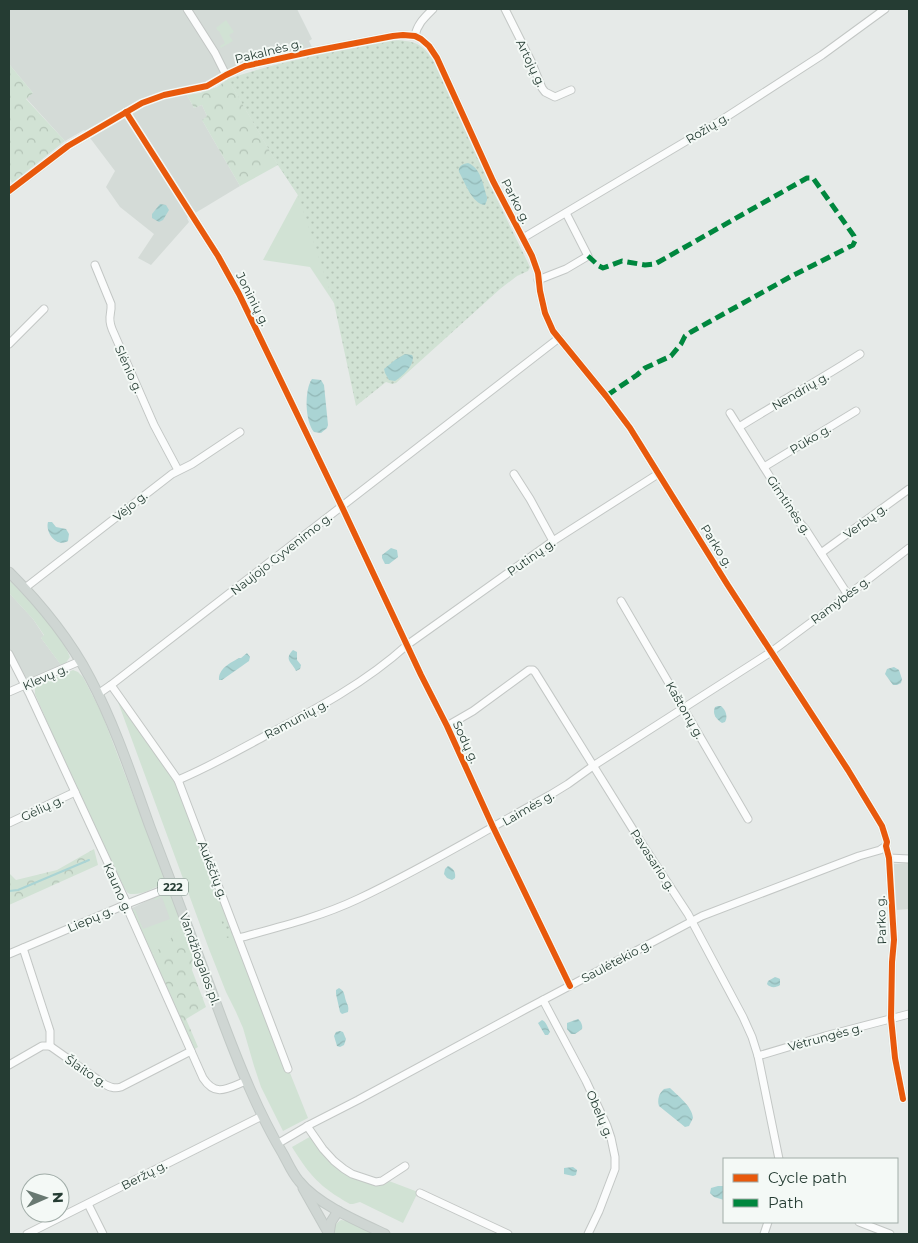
<svg xmlns="http://www.w3.org/2000/svg" width="918" height="1243" font-family="Montserrat,sans-serif">
	<style>
		.built { fill: #d4dbd7 }
		.grass { fill: #d1e2d4 }
		.forest { fill: url(#forest-crowns) }
		.park { fill: url(#park-dots) }
		.water { fill: url(#water-waves) }
		.lines { fill: none; stroke-linecap: round; stroke-linejoin: round }
		.stream { stroke: #aad4d4; stroke-width: 2 }
		.minor-casing { stroke: #c3c7c5; stroke-width: 9 }
		.major-casing { stroke: #c2c9c6; stroke-width: 11 }
		.minor { stroke: #fbfcfc; stroke-width: 7 }
		.major { stroke: #cfd6d3; stroke-width: 9 }
		.quiet { stroke: #00873e; stroke-width: 5; stroke-dasharray: 10 5; stroke-linecap: butt }
		.cycleway-casing { stroke: #f4f9f6; stroke-width: 9 }
		.cycleway { stroke: #e8590c; stroke-width: 6 }
		.labels { text-anchor: middle; dominant-baseline: central; stroke-width: 4; stroke-linejoin: round; paint-order: stroke }
		.shield { fill: #f4f9f6; stroke: #63756e; stroke-width: 1 }
		.shield-label { font-size: 11px; font-weight: bold; fill: #253c33 }
		.street-label { font-size: 12px; fill: #253c33; stroke: #f4f9f6 }
	</style>
	<defs>
		<pattern id="forest-crowns" width="20" height="18" patternUnits="userSpaceOnUse" patternTransform="scale(1.25)"><rect width="20" height="18" fill="#d1e2d4"/><path d="M2 6a3 3 0 1 1 6 0M12 15a3 3 0 1 1 6 0" fill="none" stroke="#b3c3b6"/></pattern>
		<pattern id="park-dots" width="8" height="8" patternUnits="userSpaceOnUse" patternTransform="scale(1.25)"><rect width="8" height="8" fill="#d1e2d4"/><path d="M2 2h.1M6 6h.1" fill="none" stroke="#b3c3b6" stroke-width="1.8" stroke-linecap="round"/></pattern>
		<pattern id="water-waves" width="16" height="10" patternUnits="userSpaceOnUse" patternTransform="scale(1.25)"><rect width="16" height="10" fill="#aad4d4"/><path d="M0 5q4-4 8 0t8 0" fill="none" stroke="#92b7b6"/></pattern>
	</defs>
	<rect width="100%" height="100%" fill="#e6eae8"/>
	<g class="built">
		<polygon points="9,9 297,9 312,39 309,41 314,51 226,75 186,91 187,95 194,108 202,105 207,116 202,120 240,186 187,218 189,222 151,265 138,258 154,234 120,207 106,187 115,171 84,130 65,141 26,98 33,93 9,64"/>
		<polygon points="9,593 33,619 44,636 41,638 61,665 30,679 27,679 25,677 9,650"/>
		<polygon points="909,863 909,909 896,910 893,864"/>
		<polygon points="168,892 170,893 185,932 181,931 154,954 128,910 159,895"/>
	</g>
	<g class="grass">
		<polygon points="226,20 234,32 229,35 233,41 221,48 220,46 225,43 219,31 218,31 216,28"/>
		<polygon points="304,43 303,48 300,51 243,64 251,60 288,52"/>
		<polygon points="228,79 270,94 334,303 310,267 263,260 298,195 278,165"/>
		<path d="M9,580C28,599 61,632 70,657L65,664L61,665L41,638L44,635L33,619L9,593Z"/>
		<path d="M73,670L78,672L83,677L102,714L164,877L162,884C154,888 142,895 132,894C128,894 127,892 125,889L84,807L35,694V688L37,686Z"/>
		<polygon points="118,702 133,715 178,780 270,1023 308,1118 283,1131 261,1087 254,1066 243,1028 236,1012 226,992 209,949"/>
		<path d="M168,892L170,893L185,932L181,931L174,932L169,943C161,945 157,953 149,956L131,909L135,910L143,929L170,919L162,897L155,900L154,899L159,895Z"/>
		<path d="M313,1135L344,1169L382,1183L389,1181L418,1192L403,1223L360,1202L353,1204H350C320,1187 310,1176 292,1147Z"/>
		<path d="M341,1220L347,1221L376,1234H334C334,1227 335,1224 341,1220Z"/>
	</g>
	<g class="forest">
		<polygon points="9,64 33,93 26,99 65,141 12,183 9,177"/>
		<polygon points="228,79 278,165 240,186 202,120 207,116 202,105 194,108 187,95 200,93 217,87"/>
		<polygon points="94,849 98,865 9,905 9,873 16,880 57,870"/>
		<path d="M178,931H181L185,932L192,955L193,962L192,970L206,1007L186,1019L198,1047L193,1050L172,1002L171,996L149,956C157,953 161,945 169,942L174,932Z"/>
	</g>
	<g class="park">
		<path d="M391,40C413,41 420,41 433,60L490,185L530,267L528,271L517,276L500,289L396,383L392,384L386,382L356,406L334,303L298,195L278,165L228,79C281,61 337,51 391,40Z"/>
		<polygon points="230,916 237,935 227,938 221,920"/>
	</g>
	<g class="water">
		<path d="M468,163C481,168 483,185 487,197V200L485,205C472,204 465,182 459,172C458,166 462,164 468,163Z"/>
		<polygon points="160,204 166,205 169,210 163,220 159,222 152,218 152,214"/>
		<path d="M405,354L412,355L413,357C413,367 403,375 395,381L389,380L385,373L384,369L395,360Z"/>
		<path d="M312,379L321,380L324,385L328,425L327,428L321,433L314,432C305,422 304,390 312,379Z"/>
		<path d="M48,522H52L56,527L66,529L69,534L68,541C57,548 45,533 48,522Z"/>
		<polygon points="391,548 397,550 398,557 389,564 385,564 382,558 382,555"/>
		<path d="M293,650L297,652V660L301,665L300,669L296,671C293,663 283,660 293,650Z"/>
		<path d="M247,653L250,657L249,661L222,680H219C218,669 230,663 239,658H241Z"/>
		<polygon points="894,667 899,670 902,679 901,683 897,685 893,685 885,674 887,669"/>
		<path d="M718,706H721C726,710 728,717 725,722L722,723C716,719 712,714 715,707Z"/>
		<path d="M448,866C453,868 456,872 455,878L452,880L447,878L444,874L445,869Z"/>
		<path d="M775,977L778,978L780,979V985C776,988 770,988 767,984L768,981Z"/>
		<path d="M339,988C345,991 344,995 346,1001C348,1006 349,1007 348,1012L342,1014L340,1012L336,994V990Z"/>
		<path d="M578,1019C581,1021 583,1026 582,1029L575,1034H571L567,1029V1023Z"/>
		<path d="M542,1020C546,1021 548,1028 550,1032L548,1035H545L538,1023Z"/>
		<polygon points="340,1031 343,1032 346,1039 344,1045 340,1047 337,1046 334,1036 336,1032"/>
		<path d="M670,1088C678,1096 692,1106 693,1118L689,1126L685,1127L659,1106C657,1100 659,1093 664,1089Z"/>
		<polygon points="573,1167 577,1170 576,1175 573,1176 564,1174 564,1168"/>
		<polygon points="718,1186 724,1186 724,1200 714,1197 710,1193 711,1188"/>
	</g>
	<g class="lines">
		<polyline class="stream" points="9,891 18,890 89,860"/>
		<g class="minor-casing">
			<g id="minor">
				<polyline points="187,9 215,53 226,75"/>
				<polyline points="505,9 531,61 542,88 545,92 555,97 571,90"/>
				<path d="M415,36C417,24 425,17 433,9"/>
				<polyline points="126,112 218,256 239,294 342,507 421,675 447,726 493,827 570,986"/>
				<polyline points="9,191 68,146 142,103 164,95 207,86 226,75 245,66 314,51 393,36 403,35 415,36 421,39 429,46 437,58 493,181 532,256 538,273 540,291 545,313 553,331 606,396 630,428 727,584 848,770 882,826 887,842 886,846 889,858 893,924 894,940 892,962 891,1018 895,1058 903,1099"/>
				<polyline points="523,238 720,121 822,55 885,9"/>
				<path d="M95,265L111,304C112,315 107,316 112,329L154,425L178,470"/>
				<polyline points="538,280 566,269 588,256 566,213"/>
				<polyline points="9,344 44,309"/>
				<polyline points="730,413 795,517 806,530 848,595"/>
				<path d="M739,427C779,402 820,380 860,354"/>
				<polyline points="764,467 856,411"/>
				<polyline points="514,474 530,499 553,541"/>
				<polyline points="821,553 909,489"/>
				<polyline points="25,588 172,474 192,464 240,432"/>
				<polyline points="621,601 748,819"/>
				<path d="M9,654L30,695L127,904L128,910L203,1078C216,1098 228,1088 246,1081"/>
				<polyline points="111,685 178,780 288,1069"/>
				<polyline points="9,692 80,661"/>
				<polyline points="98,694 111,685 559,338"/>
				<polyline points="447,726 473,711 529,670 533,670 535,672 637,836 688,914 743,1017 752,1037 758,1056 779,1159"/>
				<path d="M178,780C207,768 235,752 263,737C314,710 364,684 407,645L553,541L658,474"/>
				<polyline points="9,823 75,792"/>
				<polyline points="889,858 909,859"/>
				<path d="M239,938C279,927 320,917 358,899C424,868 486,830 550,795L568,784L593,766L771,652L848,595L909,548"/>
				<polyline points="23,948 50,1031 50,1046"/>
				<polyline points="9,954 127,904 173,886"/>
				<polyline points="543,1000 586,1081 607,1126 611,1138 615,1157 615,1169 599,1211 588,1234"/>
				<polyline points="758,1056 825,1036 909,1014"/>
				<path d="M9,1065L42,1046H50L104,1084C110,1087 114,1089 121,1087L191,1051"/>
				<polyline points="307,1126 323,1149 334,1161 344,1169 352,1174 376,1182 382,1181 405,1166"/>
				<polyline points="277,1144 311,1124 358,1100 526,1009 702,916 838,864 859,856 880,850 886,846"/>
				<polyline points="420,1193 508,1234"/>
				<polyline points="88,1204 103,1234"/>
				<polyline points="859,1222 890,1234"/>
				<polyline points="27,1234 262,1116"/>
				<polyline points="764,1234 768,1222"/>
			</g>
		</g>
		<g class="major-casing">
			<g id="major">
				<path d="M9,572C40,603 69,638 90,678C115,725 132,777 150,827C175,892 199,957 223,1022C240,1067 258,1112 283,1154C288,1163 292,1173 299,1181C317,1204 359,1222 385,1234"/>
				<polyline points="303,1188 329,1234"/>
				<polyline points="329,1234 331,1222 338,1211"/>
			</g>
		</g>
		<use href="#minor" class="minor"/>
		<use href="#major" class="major"/>
		<polyline class="quiet" points="588,256 599,266 603,268 622,261 645,265 655,264 807,178 813,178 854,236 855,241 853,245 790,277 691,332 685,336 681,344 671,356 645,368 637,375 606,396"/>
		<g class="cycleway-casing">
			<g id="cycleway">
				<polyline points="126,112 218,256 239,294 342,507 421,675 447,726 493,827 570,986"/>
				<polyline points="9,191 68,146 142,103 164,95 207,86 226,75 245,66 314,51 393,36 403,35 415,36 421,39 429,46 437,58 493,181 532,256 538,273 540,291 545,313 553,331 606,396 630,428 727,584 848,770 882,826 887,842 886,846 889,858 893,924 894,940 892,962 891,1018 895,1058 903,1099"/>
			</g>
		</g>
		<use href="#cycleway" class="cycleway"/>
	</g>
	<g class="labels">
		<rect class="shield" x="158" y="878.5" width="30" height="17" rx="4"/>
		<g class="shield-label">
			<text x="173" y="887">222</text>
		</g>
		<g class="street-label">
			<text transform="translate(268 51) rotate(-14)">Pakalnės g.</text>
			<text transform="translate(531 63) rotate(64)">Artojų g.</text>
			<text transform="translate(707 128) rotate(-31)">Rožių g.</text>
			<text transform="translate(516 201) rotate(63)">Parko g.</text>
			<text transform="translate(253 299) rotate(63)">Joninių g.</text>
			<text transform="translate(129 369) rotate(66)">Slėnio g.</text>
			<text transform="translate(800 391) rotate(-30)">Nendrių g.</text>
			<text transform="translate(810 439) rotate(-31)">Pūko g.</text>
			<text transform="translate(789 505) rotate(56)">Gimtinės g.</text>
			<text transform="translate(130 506) rotate(-39)">Vėjo g.</text>
			<text transform="translate(865 521) rotate(-36)">Verbų g.</text>
			<text transform="translate(717 546) rotate(58)">Parko g.</text>
			<text transform="translate(281 554) rotate(-38)">Naujojo Gyvenimo g.</text>
			<text transform="translate(531 557) rotate(-35)">Putinų g.</text>
			<text transform="translate(840 600) rotate(-37)">Ramybės g.</text>
			<text transform="translate(45 677) rotate(-23)">Klevų g.</text>
			<text transform="translate(685 710) rotate(60)">Kaštonų g.</text>
			<text transform="translate(296 719) rotate(-28)">Ramunių g.</text>
			<text transform="translate(466 742) rotate(65)">Sodų g.</text>
			<text transform="translate(42 808) rotate(-25)">Gėlių g.</text>
			<text transform="translate(528 808) rotate(-30)">Laimės g.</text>
			<text transform="translate(653 860) rotate(57)">Pavasario g.</text>
			<text transform="translate(213 870) rotate(69)">Aukščių g.</text>
			<text transform="translate(118 888) rotate(66)">Kauno g.</text>
			<text transform="translate(90 919) rotate(-23)">Liepų g.</text>
			<text transform="translate(881 920) rotate(-92)">Parko g.</text>
			<text transform="translate(200 959) rotate(70)">Vandžiogalos pl.</text>
			<text transform="translate(616 961) rotate(-28)">Saulėtekio g.</text>
			<text transform="translate(825 1037) rotate(-15)">Vėtrungės g.</text>
			<text transform="translate(86 1071) rotate(34)">Šlaito g.</text>
			<text transform="translate(600 1114) rotate(67)">Obelų g.</text>
			<text transform="translate(144 1175) rotate(-27)">Beržų g.</text>
		</g>
	</g>
	<rect width="918" height="1243" fill="none" stroke="#253c33" stroke-width="20"/>
	<rect x="723" y="1158" width="175" height="65" fill="#f4f9f6" stroke="#a1ada8"/>
	<rect x="733" y="1174" width="25" height="8" fill="#e8590c" stroke="#a1ada8"/>
	<text x="768" y="1183" font-size="15" fill="#253c33">Cycle path</text>
	<rect x="733" y="1199" width="25" height="8" fill="#00873e" stroke="#a1ada8"/>
	<text x="768" y="1208" font-size="15" fill="#253c33">Path</text>
	<g transform="translate(45 1198) rotate(88)"><circle r="24" fill="#f4f9f6" stroke="#a1ada8"/>
	<path d="M0-4L9 19L0 12L-9 19Z" fill="#697972"/>
	<text y="-8" font-size="14" font-weight="bold" text-anchor="middle" fill="#253c33">N</text>
	</g>
</svg>
